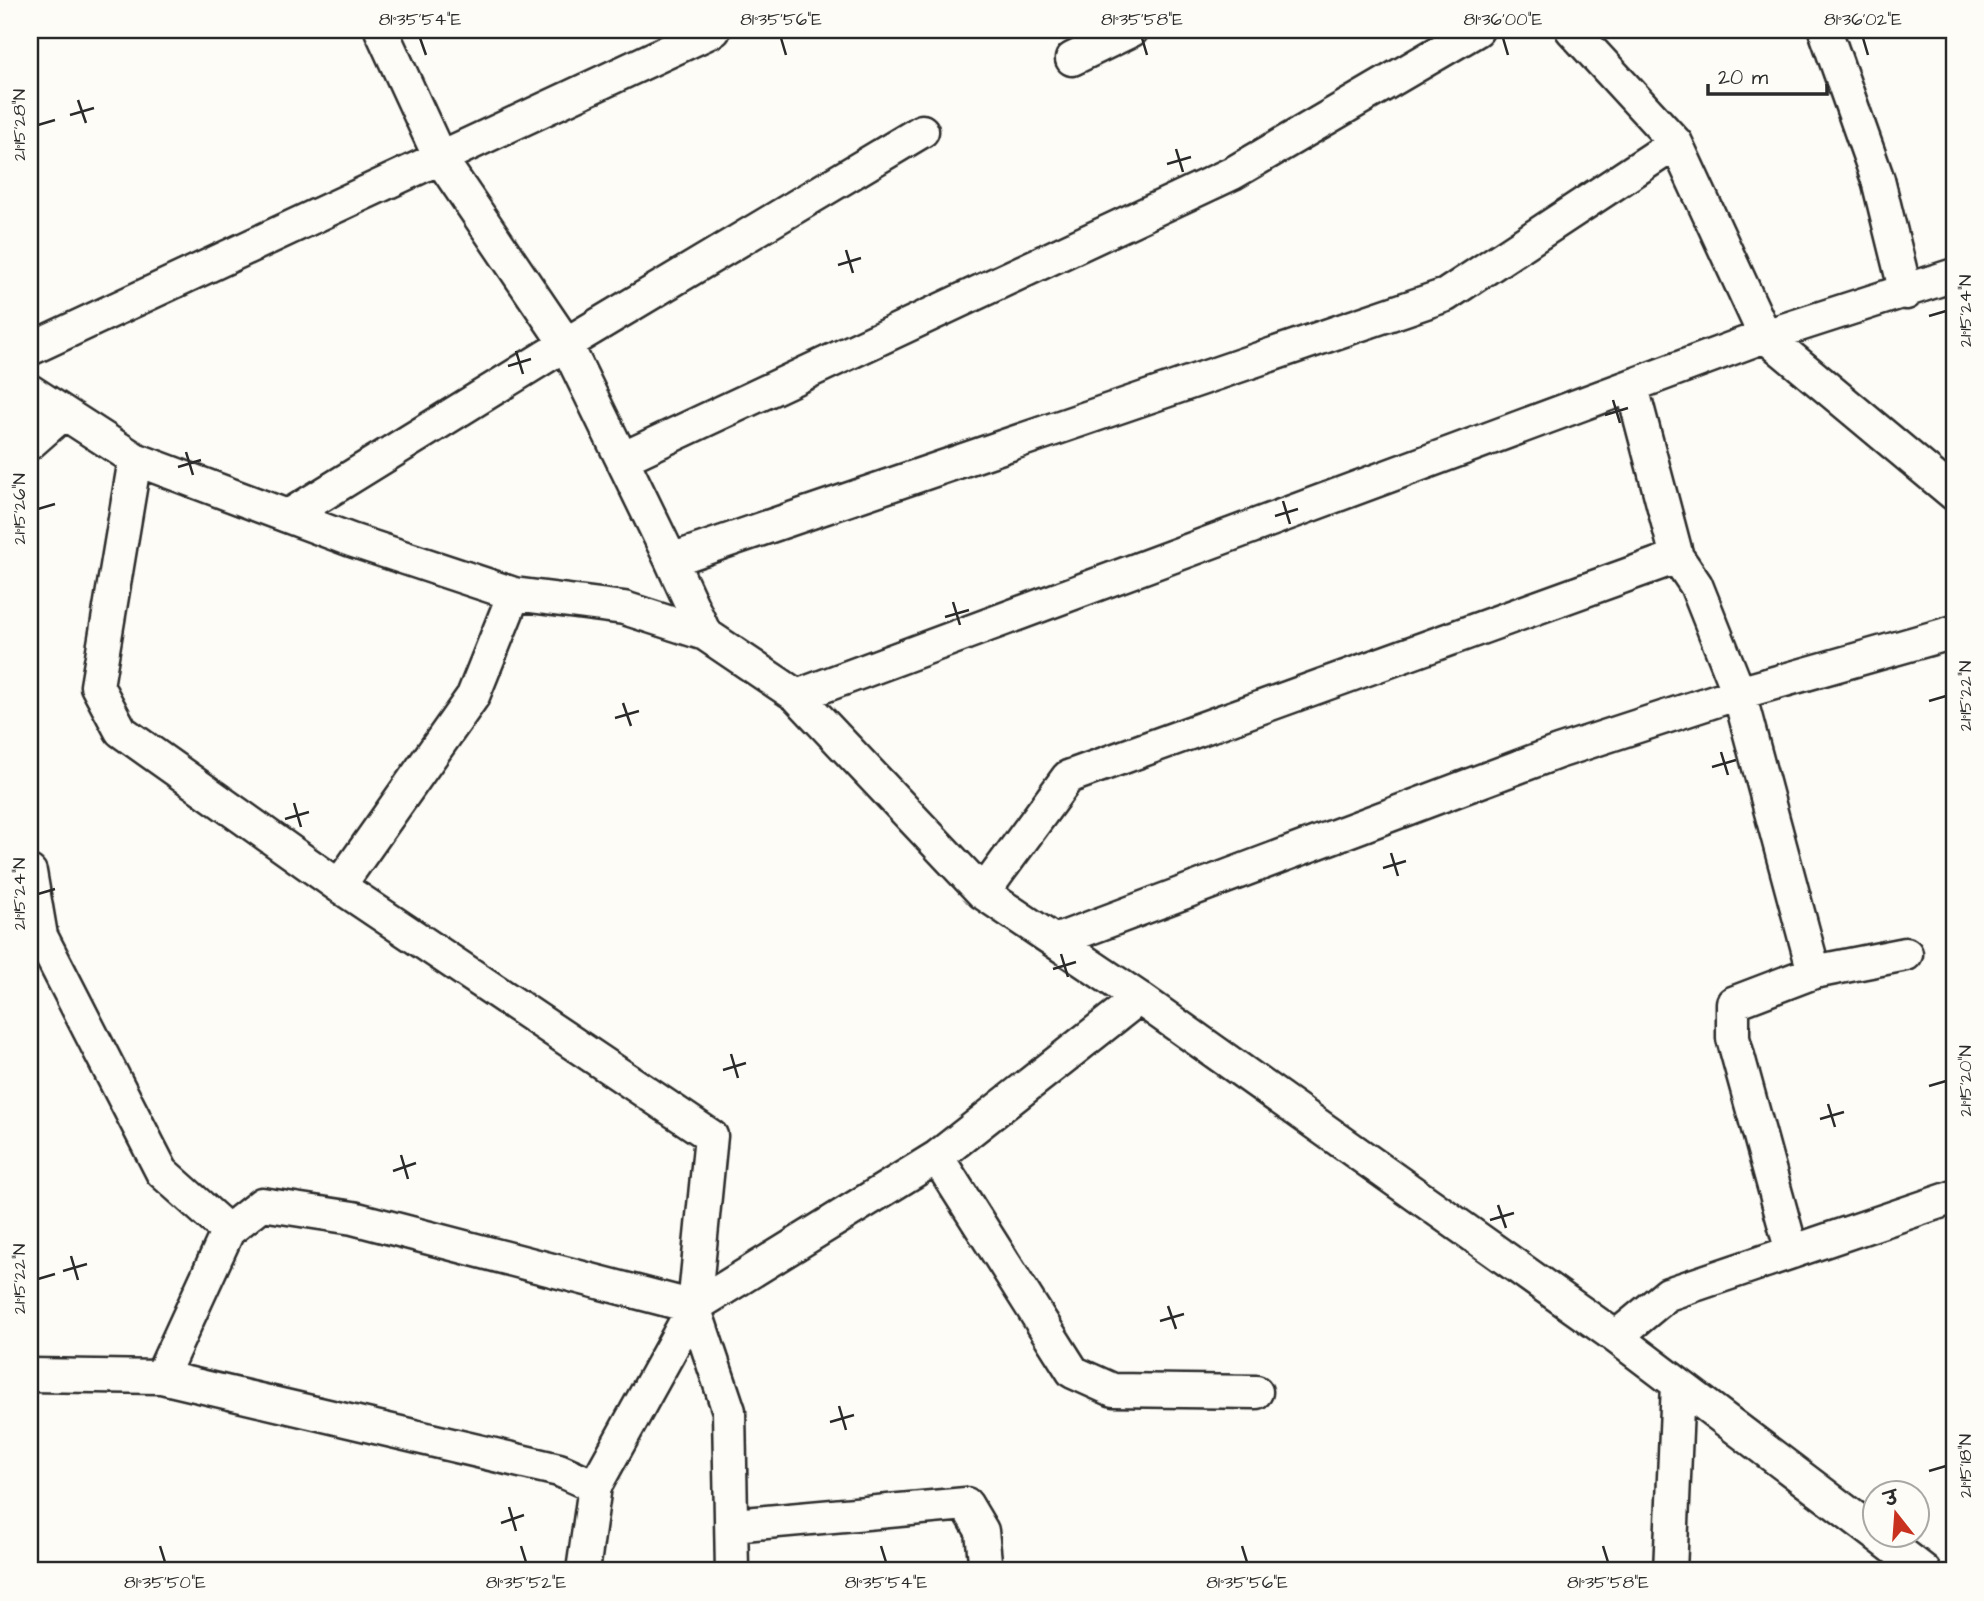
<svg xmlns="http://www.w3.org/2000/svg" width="1984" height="1601" viewBox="0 0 1984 1601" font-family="'Architects Daughter','Playpen Sans Deva',sans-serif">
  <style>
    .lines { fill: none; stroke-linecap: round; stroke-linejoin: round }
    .minor-casing { stroke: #2b2b2b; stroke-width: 37 }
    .minor { stroke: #fdfcf7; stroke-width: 32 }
    .ticks { fill: none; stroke: #2b2b2b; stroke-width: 2.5 }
    .neatline { fill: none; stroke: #2b2b2b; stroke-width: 2.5 }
    .ticks-label { font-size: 18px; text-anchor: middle; fill: #2b2b2b }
  </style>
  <rect width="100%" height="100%" fill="#fdfcf7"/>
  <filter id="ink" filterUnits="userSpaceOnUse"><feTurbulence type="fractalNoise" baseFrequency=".0143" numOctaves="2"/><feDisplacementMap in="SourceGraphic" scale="14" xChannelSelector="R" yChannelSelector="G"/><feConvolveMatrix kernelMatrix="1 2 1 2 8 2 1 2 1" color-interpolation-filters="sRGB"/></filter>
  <g filter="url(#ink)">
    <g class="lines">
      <!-- minor casing -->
      <g class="minor-casing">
        <path id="minor" d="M381,30L440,158L566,344L671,560L1446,295L1676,143
          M1572,30L1676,143L1765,336L1954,275
          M1825,30L1878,180L1906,293
          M1072,59L1132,30
          M30,349L714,30
          M1632,387L1677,557L1696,585L1739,693L1814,972
          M30,391L135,459L351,540L514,594L624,608L705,634L797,696L983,893L1139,998L1616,1337L1876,1534
          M30,443L64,413
          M135,459L97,686L121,731L339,886L711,1136L694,1307L595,1486L583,1571
          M622,459L1233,173L1477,30
          M288,516L566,344L922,131
          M671,560L705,634
          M797,696L1765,336L1954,494
          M30,872L41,936L162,1172L228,1231
          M339,886L473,696L514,594
          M983,893L1068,777L1677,557
          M1055,941L1558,752L1739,693L1954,632
          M937,1157L1073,1372L1113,1390L1256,1392
          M1792,1252L1733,1038V1003L1814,972L1906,954
          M694,1307L729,1411L732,1571
          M1616,1337L1668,1294L1954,1197
          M30,1375L161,1377L559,1470L595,1486
          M161,1377L228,1231L262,1204L353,1218L694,1307L937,1157L1139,998
          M733,1525L966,1504L982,1531L986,1571
          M1876,1534L1924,1571
          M1670,1571L1678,1384"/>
      </g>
      <!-- minor -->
      <use href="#minor" class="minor"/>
    </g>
  </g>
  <!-- ticks -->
  <path class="ticks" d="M420,38L426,55M781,38L786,55M1142,38L1147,55M1503,38L1508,55M1863,38L1868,55M78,100L86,123M70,115L94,108M38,125L55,120M1176,149L1183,172M1167,164L1191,157M846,250L853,273M838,265L861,258M1929,316L1946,311M516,351L523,374M508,366L531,359M1613,400L1620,423M1605,415L1628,408M186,452L193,475M178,467L201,460M1283,501L1290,524M38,509L55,504M1275,516L1298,509M953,602L960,625M945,617L969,610M1929,701L1946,696M623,703L631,726M615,718L639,711M1721,752L1728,775M1712,767L1736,760M294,803L301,827M285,819L309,812M1391,853L1398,876M1383,868L1406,861M38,894L55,889M1061,954L1068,977M1053,969L1076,962M731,1054L738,1078M723,1070L746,1063M1929,1086L1946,1081M1828,1104L1835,1127M1820,1119L1844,1112M401,1155L408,1179M393,1171L416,1163M1498,1205L1506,1228M1490,1220L1514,1213M71,1256L78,1280M63,1271L87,1264M38,1279L55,1274M1168,1306L1176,1329M1160,1321L1184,1314M839,1406L846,1430M830,1422L854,1415M1929,1471L1946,1466M509,1507L516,1531M501,1523L524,1515M160,1546L165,1562M521,1546L526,1562M881,1546L886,1562M1242,1546L1247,1562M1603,1546L1608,1562"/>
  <!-- margin -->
  <rect width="1984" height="1601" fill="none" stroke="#fdfcf7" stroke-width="77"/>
  <!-- north arrow -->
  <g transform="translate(1896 1514) rotate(343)"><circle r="33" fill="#fdfcf7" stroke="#a9a8a5" stroke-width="2"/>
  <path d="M0-5L12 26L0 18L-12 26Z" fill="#c8321e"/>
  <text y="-10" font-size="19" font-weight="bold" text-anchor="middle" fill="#2b2b2b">उ</text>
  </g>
  <!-- scale -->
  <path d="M1708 84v10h119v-10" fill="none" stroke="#2b2b2b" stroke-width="3.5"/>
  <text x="1718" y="84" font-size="21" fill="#2b2b2b" stroke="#fdfcf7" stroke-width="5" paint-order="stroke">20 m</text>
  <rect x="38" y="38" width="1908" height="1524" class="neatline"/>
  <g class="ticks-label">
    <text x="420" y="25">81°35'54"E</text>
    <text x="781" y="25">81°35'56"E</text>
    <text x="1142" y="25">81°35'58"E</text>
    <text x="1503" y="25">81°36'00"E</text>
    <text x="1863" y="25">81°36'02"E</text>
    <text transform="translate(19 125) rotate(-90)" y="6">21°15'28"N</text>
    <text transform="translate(1965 311) rotate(-90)" y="6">21°15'24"N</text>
    <text transform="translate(19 509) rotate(-90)" y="6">21°15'26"N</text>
    <text transform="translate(1965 696) rotate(-90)" y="6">21°15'22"N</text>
    <text transform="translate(19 894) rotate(-90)" y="6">21°15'24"N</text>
    <text transform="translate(1965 1081) rotate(-90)" y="6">21°15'20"N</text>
    <text transform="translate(19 1279) rotate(-90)" y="6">21°15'22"N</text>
    <text transform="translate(1965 1466) rotate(-90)" y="6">21°15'18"N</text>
    <text x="165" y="1588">81°35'50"E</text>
    <text x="526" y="1588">81°35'52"E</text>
    <text x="886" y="1588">81°35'54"E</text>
    <text x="1247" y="1588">81°35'56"E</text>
    <text x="1608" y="1588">81°35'58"E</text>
  </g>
</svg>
